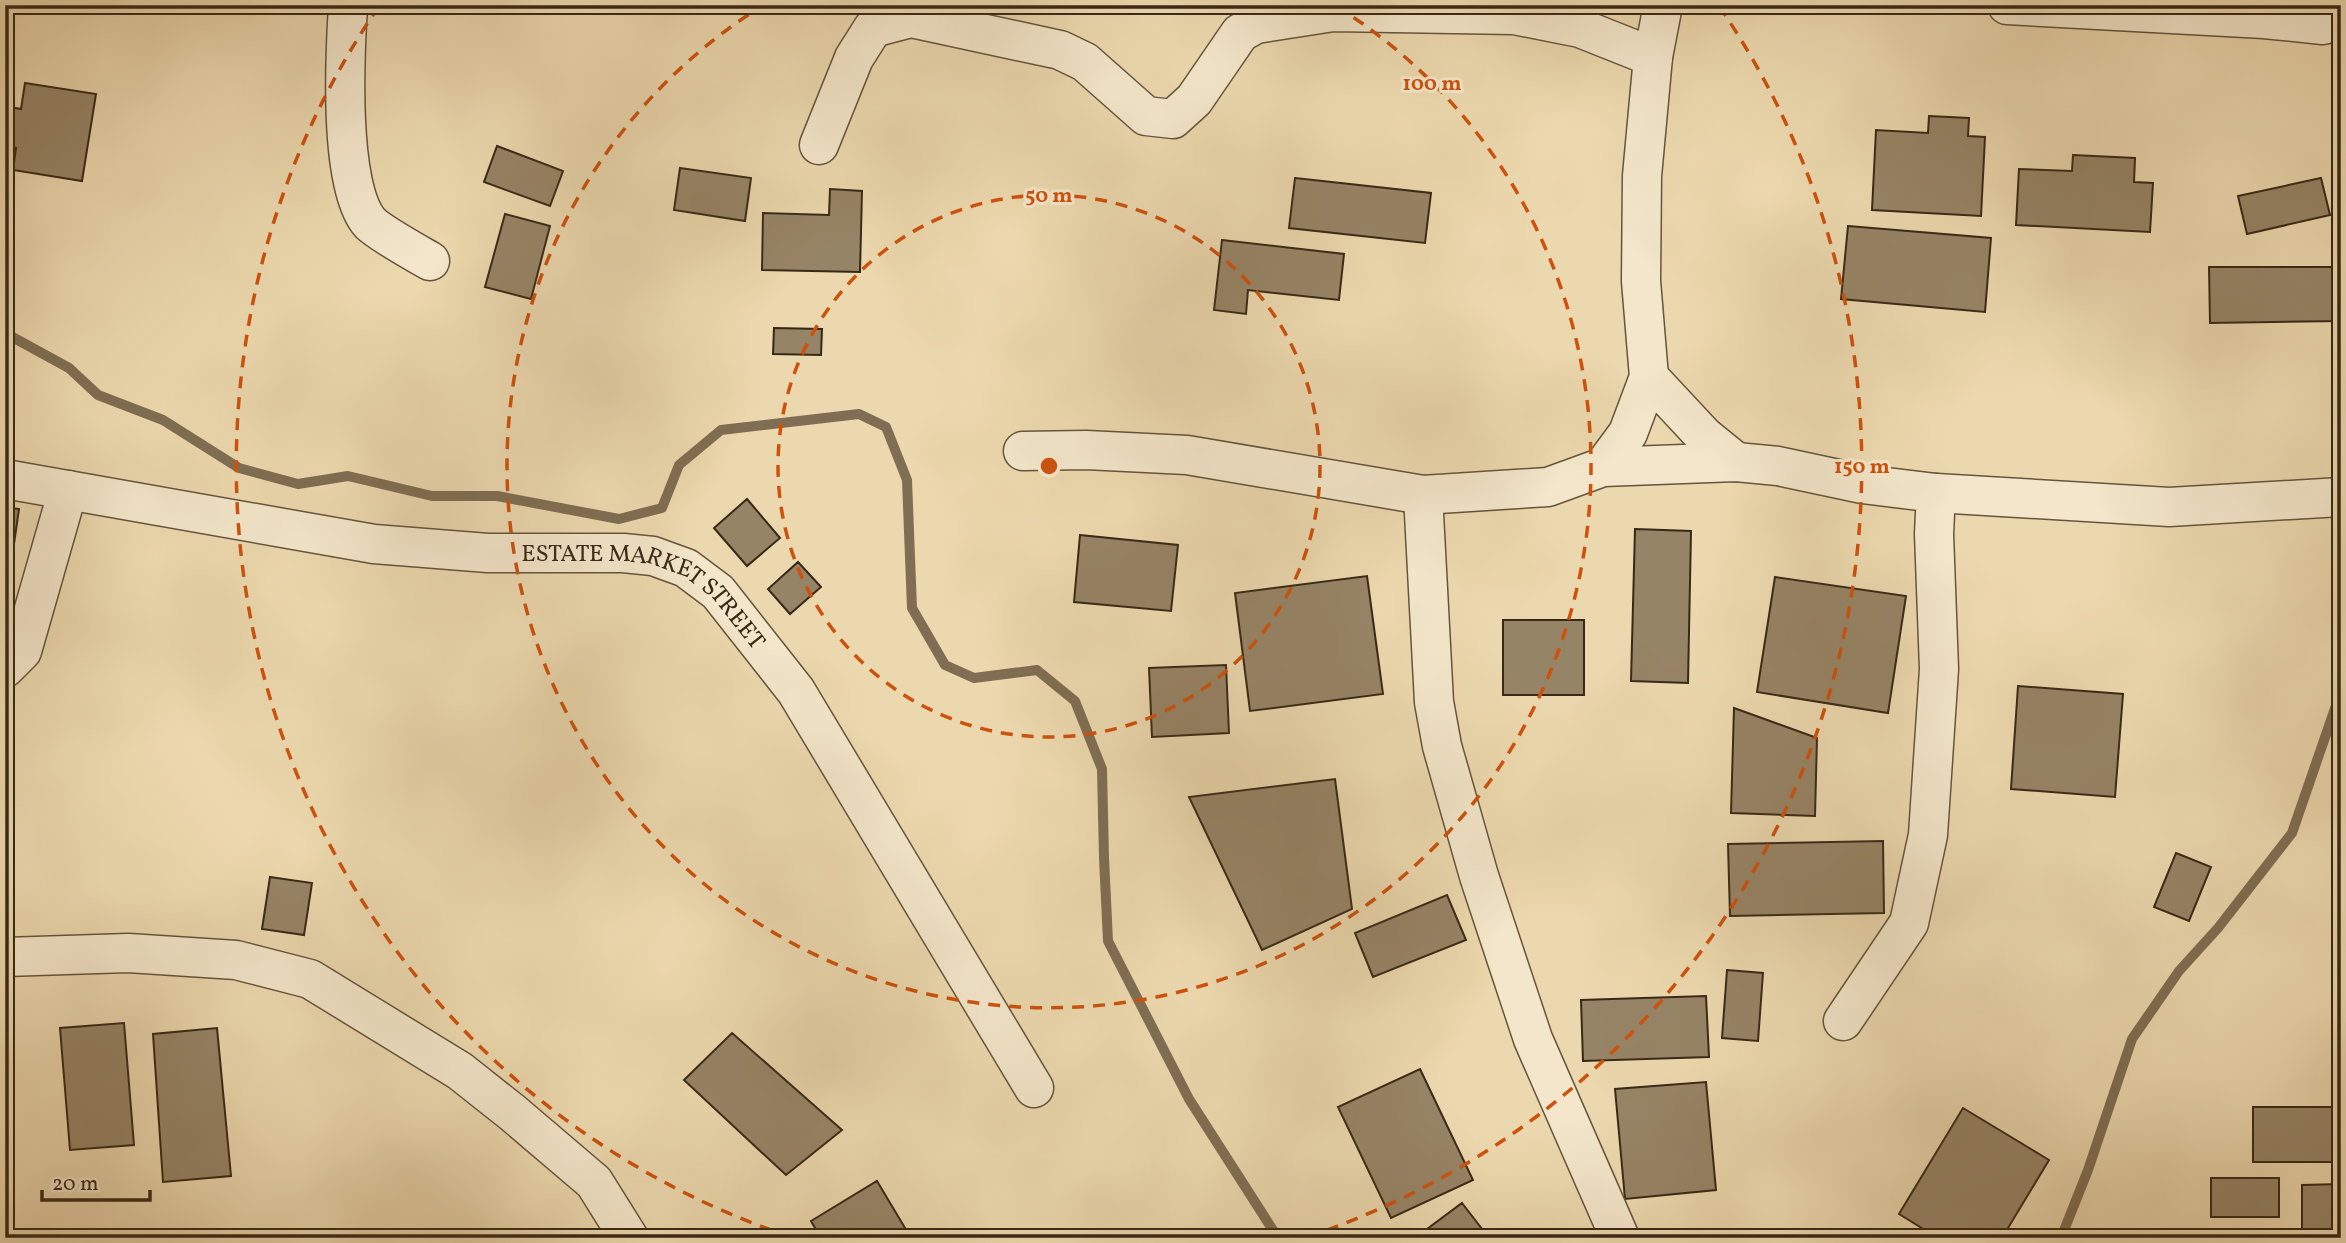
<svg xmlns="http://www.w3.org/2000/svg" width="2346" height="1243" viewBox="0 0 2346 1243" font-family="Vollkorn,serif">
  <style>
    .lines { fill: none; stroke-linecap: round; stroke-linejoin: round }
    .stream { stroke: #7f6e53; stroke-width: 10 }
    .building { fill: #968466; stroke: #382917; stroke-width: 2 }
    .street-casing { stroke: #65553d; stroke-width: 41 }
    .street { stroke: #f3e6ca; stroke-width: 38 }
    .ring { fill: none; stroke: #ce520e; stroke-width: 3.5; stroke-dasharray: 12 9 }
    .labels { text-anchor: middle; stroke-width: 6; stroke-linejoin: round; paint-order: stroke }
    .street-label { font-size: 24px; fill: #382917; stroke: #f3e6ca }
    .centre { fill: #ce520e; stroke: #f3e6ca; stroke-width: 3.5 }
    .ring-label { font-size: 21px; text-anchor: middle; font-weight: bold; fill: #ce520e; stroke: #f3e6ca; stroke-width: 6; stroke-linejoin: round; paint-order: stroke }
  </style>
  <rect width="100%" height="100%" fill="#ecd8ae"/>
  <filter id="stains"><feTurbulence type="fractalNoise" baseFrequency=".00286" numOctaves="4"/><feColorMatrix values="0 0 0 0 .2 0 0 0 0 .09 0 0 0 0 .02 0 0 0 .5 -.17"/></filter>
  <radialGradient id="worn" r=".72"><stop offset=".6" stop-color="#630" stop-opacity="0"/><stop offset="1" stop-color="#630" stop-opacity=".3"/></radialGradient>
  <g class="lines">
    <!-- stream -->
    <path class="stream" d="M5,333L69,368L98,395L163,420L239,468L298,484L348,476L432,496H497L619,519L662,508L679,465L721,430L859,414L886,427L907,480L912,608L945,665L974,678L1037,670L1075,701L1102,769L1104,858L1108,941L1189,1099L1278,1238
      M2061,1238L2088,1170L2132,1039L2179,971L2218,928L2292,833L2341,691"/>
  </g>
  <!-- building -->
  <path class="building" d="M25,83L96,94L82,181L13,170L16,148L5,147V137L10,107L21,109Z
    M1929,116L1969,118L1968,136L1985,137L1981,216L1872,210L1876,130L1928,133Z
    M497,146L563,171L550,206L484,182Z
    M2073,155L2135,158L2134,182L2153,183L2150,232L2016,225L2019,169L2072,171Z
    M680,168L751,178L745,221L674,210Z
    M1295,178L1431,193L1425,243L1289,228Z
    M2321,178L2330,215L2247,234L2238,196Z
    M830,189L862,191L860,272L762,270L763,213L829,215Z
    M505,214L550,226L531,299L485,287Z
    M1848,226L1991,238L1985,312L1841,299Z
    M1222,240L1344,254L1339,300L1248,290L1246,314L1214,310Z
    M2209,267H2341V321L2210,323Z
    M774,328L822,329L821,355L773,354Z
    M747,499L780,538L747,566L714,528Z
    M5,507L19,509L8,586L5,585Z
    M1635,529L1691,531L1688,683L1631,681Z
    M1080,535L1178,545L1171,611L1074,602Z
    M798,562L821,587L790,614L768,589Z
    M1367,576L1383,694L1250,711L1235,593Z
    M1775,577L1906,596L1888,713L1757,692Z
    M1503,620H1584V695H1503Z
    M1226,665L1229,733L1152,737L1149,668Z
    M2018,686L2123,694L2115,797L2011,789Z
    M1734,708L1817,738L1815,816L1731,813Z
    M1335,779L1352,909L1262,950L1189,797Z
    M1883,841L1884,913L1730,916L1728,844Z
    M2176,853L2211,867L2189,921L2154,907Z
    M270,877L312,883L304,935L262,929Z
    M1447,895L1466,940L1373,977L1355,933Z
    M1727,970L1763,973L1758,1041L1722,1038Z
    M1706,996L1709,1057L1583,1061L1581,1000Z
    M124,1023L134,1145L70,1150L60,1028Z
    M217,1028L231,1176L163,1182L153,1034Z
    M732,1033L842,1130L786,1175L684,1080Z
    M1420,1069L1473,1180L1391,1218L1338,1107Z
    M1706,1082L1716,1190L1625,1199L1615,1089Z
    M2253,1107H2341V1162H2253Z
    M1963,1108L2049,1160L2002,1238H1938L1899,1214Z
    M2211,1178H2279V1217H2211Z
    M877,1181L911,1238H821L811,1221Z
    M2341,1184V1238H2302V1185Z
    M1462,1203L1489,1238H1415Z
    M405,1232V1238H374L373,1235Z"/>
  <g class="lines">
    <!-- street casing -->
    <g class="street-casing">
      <g id="street">
        <path d="M348,5C345,54 338,187 370,223C380,233 416,253 430,261"/>
        <path d="M2007,5L2264,19L2323,25L2341,20"/>
        <path d="M819,145L854,58L873,28L911,18L1060,50L1085,62L1146,116L1173,119L1194,100L1240,33L1256,24L1333,12L1514,15L1580,28L1653,57"/>
        <path d="M1649,377L1704,436L1736,462"/>
        <path d="M1023,451L1086,450L1187,455L1423,495L1548,487L1603,467L1736,462L1778,466L1862,484L1936,493L1934,534L1939,669L1928,835L1909,923L1843,1021"/>
        <path d="M1603,467L1628,433L1649,377L1641,281L1642,176L1653,57L1663,5"/>
        <path id="s1" d="M5,479L374,544L488,553H623L653,556L686,568L718,592L796,691L1034,1088"/>
        <path d="M1936,493L2169,507L2341,497"/>
        <path d="M1423,495L1434,702L1442,746L1479,876L1533,1039L1620,1238"/>
        <path d="M5,668L22,651L68,490"/>
        <path d="M5,957L128,953L236,960L310,979L460,1071L513,1113L594,1182L629,1238"/>
      </g>
    </g>
    <!-- street -->
    <use href="#street" class="street"/>
  </g>
  <!-- distance rings -->
  <g class="ring">
    <circle cx="1049" cy="466" r="271"/>
    <path d="M1336 6A542 542 0 1 1 762 6"/>
    <path d="M791 1237A813 813 0 0 1 379 6M1719 6A813 813 0 0 1 1307 1237"/>
  </g>
  <g class="labels">
    <!-- street labels -->
    <g class="street-label">
      <text dy="8" stroke="none"><textPath href="#s1" startOffset="660">ESTATE MARKET STREET</textPath></text>
    </g>
  </g>
  <circle cx="1049" cy="466" r="10" class="centre"/>
  <g class="ring-label">
    <text x="1432" y="90">100 m</text>
    <text x="1049" y="202">50 m</text>
    <text x="1862" y="473">150 m</text>
  </g>
  <!-- margin -->
  <rect width="2346" height="1243" fill="none" stroke="#ecd8ae" stroke-width="28"/>
  <rect x="7" y="7" width="2332" height="1229" fill="none" stroke="#382917" stroke-width="3.5"/>
  <rect x="14" y="14" width="2318" height="1215" fill="none" stroke="#382917" stroke-width="2"/>
  <!-- scale -->
  <path d="M42 1190v10h108v-10" fill="none" stroke="#382917" stroke-width="3.5"/>
  <text x="52" y="1190" font-size="21" fill="#382917" stroke="#f3e6ca" stroke-width="5" paint-order="stroke">20 m</text>
  <rect width="100%" height="100%" filter="url(#stains)"/>
  <rect width="100%" height="100%" fill="url(#worn)"/>
</svg>
